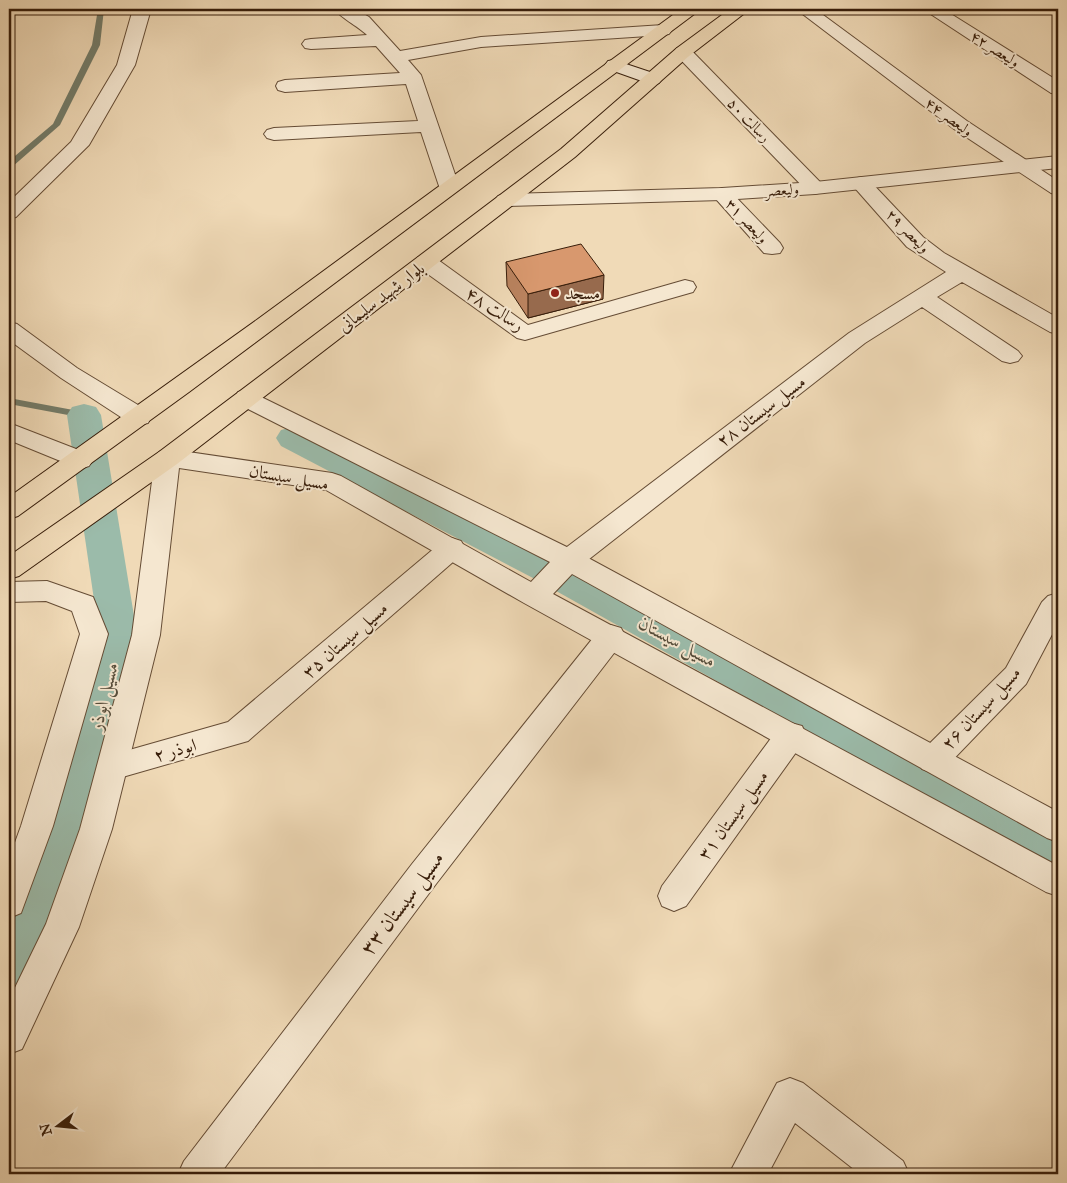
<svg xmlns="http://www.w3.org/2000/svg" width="1067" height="1183" viewBox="0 0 1067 1183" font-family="'IM FELL Great Primer',Amiri,serif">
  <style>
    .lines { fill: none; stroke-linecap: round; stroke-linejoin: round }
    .stream { fill: #737c6a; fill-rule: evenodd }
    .canal { fill: #9bbbaa; fill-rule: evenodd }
    .minor-casing { stroke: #654c35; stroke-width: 2 }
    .tertiary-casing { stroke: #654c35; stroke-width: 2 }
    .secondary-casing { stroke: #371d0a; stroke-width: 2 }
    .primary-casing { stroke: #371d0a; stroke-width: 2 }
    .minor { fill: #f5e7d0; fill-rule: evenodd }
    .tertiary { fill: #f5e7d0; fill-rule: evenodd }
    .secondary { fill: #f5e7d0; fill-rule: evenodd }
    .primary { fill: #f0dab7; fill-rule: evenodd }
    .wall { fill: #ba835f; stroke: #371d0a }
    .shaded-wall { fill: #976a4d; stroke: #371d0a }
    .building { fill: #d8986e; stroke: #371d0a }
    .poi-dot { fill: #8f2418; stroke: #f5e7d0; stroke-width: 2 }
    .labels { text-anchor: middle; stroke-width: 4; stroke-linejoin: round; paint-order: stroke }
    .far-street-label { font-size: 15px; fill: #371d0a; stroke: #f5e7d0 }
    .poi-label { font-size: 18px; fill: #371d0a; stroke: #f5e7d0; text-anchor: start }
    .street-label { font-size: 18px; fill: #371d0a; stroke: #f5e7d0 }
    .water-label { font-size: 19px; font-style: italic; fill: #554c3a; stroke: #f5e7d0 }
    .near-street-label { font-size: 21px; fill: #371d0a; stroke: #f5e7d0 }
  </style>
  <rect width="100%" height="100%" fill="#f0dab7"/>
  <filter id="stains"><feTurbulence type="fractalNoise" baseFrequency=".004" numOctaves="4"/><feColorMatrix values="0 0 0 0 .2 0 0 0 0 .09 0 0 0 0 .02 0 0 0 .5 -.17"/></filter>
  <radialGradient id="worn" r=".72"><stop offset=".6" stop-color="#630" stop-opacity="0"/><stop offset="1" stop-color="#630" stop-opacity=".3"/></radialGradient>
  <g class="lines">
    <!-- stream -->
    <path class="stream" d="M98,9H104L100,45L60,125L12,167H9V161L53,124L92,45Z
      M9,398L84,412L89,415L84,418L9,404Z"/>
    <!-- canal -->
    <path class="canal" d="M84,404L96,407L101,415L137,634L94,817L25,980L9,987V913L52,817L99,634L67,415L72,407Z
      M293,427L305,430L559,558L1058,829V870L1043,864L533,578L281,446L276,438L281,430Z"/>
    <!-- minor casing -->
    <g class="minor-casing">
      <path id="minor" d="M133,9H151L135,65L89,145L16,217L9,219V202L71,142L117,65Z
        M335,9H355L369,17L400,51L481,37L663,25L669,26L672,30L669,34L663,35L481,47L408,60L421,75L459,186L456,190L449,192L442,190L439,186L421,132L274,140L267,138L264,134L267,130L274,128L418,121L406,84L285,92L278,90L276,86L278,82L285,80L400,73L376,46L311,49L305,48L302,44L305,40L311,39L367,35C358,26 339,17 335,9Z
        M796,9H815L967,121L1058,181V195L1051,193L954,129Z
        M923,9H943L1058,81V94L1051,93Z
        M683,47L689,48L822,184L825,188L822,192L815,194L808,192L677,56L674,52L677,48Z
        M861,177L868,179L923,237L944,253L1058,318V334L1050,332L962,282L937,297L1018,351L1022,356L1018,361L1010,363L1002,361L922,307L865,343L579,567L569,570L559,567L556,560L559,553L849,333L946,272L907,247L854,187L851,183L854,179Z
        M722,188L729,190L780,243L783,248L780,253L772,254L764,253L715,198L712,194L715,190Z
        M426,256L434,257L528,325L685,280L693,282L696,287L693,292L525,340L517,338L418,267L415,262L418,257Z
        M9,322L17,324L77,368L148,411L151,417L148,423L139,425L130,423L61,378L9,340Z
        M9,423L89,454L93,460L89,466L80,469L9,440Z
        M452,538L461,541L465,548L461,555L248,741L112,780L101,776L97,767L101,758L228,722L443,541Z
        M1058,593V623L1026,684L944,769L933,773L922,769L918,760L922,751L1006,668L1042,602L1048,596Z
        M611,625L621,628L625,636L621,644L436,884L220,1174H178L184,1161L412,864L601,628Z
        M791,723L802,726L806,735L802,744L686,906L674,911L662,906L658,896L662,886L780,726Z
        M790,1078L803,1083L903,1161L909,1174H860L795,1123L768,1174H729L777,1083Z"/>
    </g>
    <!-- tertiary casing -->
    <g class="tertiary-casing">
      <path id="tertiary" d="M1058,156V168L815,194L722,200L505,206L498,204L495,200L498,196L505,194L722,188L815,182Z
        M247,390L579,553L1058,812V842L1047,838L572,574L553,594L1058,866V896L1046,892L524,603L326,490L179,468L160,635L112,829L79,927L22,1049L9,1054V1000L46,924L80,829L132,635L155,458L159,452L168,449L332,473L341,476L531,582L550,562L238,404L235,398L238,392Z
        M47,581L93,597L108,634L53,826L21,913L9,918V859L21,826L80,634L72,611L46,601L9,602V582Z"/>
    </g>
    <!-- secondary casing -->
    <g class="secondary-casing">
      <path id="secondary" d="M614,60L659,75L662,79L659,83L653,85L608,69L605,65L608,61Z"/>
    </g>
    <!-- primary casing -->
    <g class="primary-casing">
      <path id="primary" d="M681,9H701L189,392L18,516L9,519V497L258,319Z
        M730,9H750L689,56L575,157L177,464L19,576L9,579V556L159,452L418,257L561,149L677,48Z"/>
    </g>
    <!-- minor -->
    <use href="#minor" class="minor"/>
    <!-- tertiary -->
    <use href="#tertiary" class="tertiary"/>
    <!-- secondary -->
    <use href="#secondary" class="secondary"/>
    <!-- primary -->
    <use href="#primary" class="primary"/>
  </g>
  <!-- wall -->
  <path class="wall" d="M506,262L603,299L528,318L507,286Z"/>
  <!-- shaded-wall -->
  <path class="shaded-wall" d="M604,275L603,299L528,318V294Z"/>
  <!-- building -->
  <path class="building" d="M581,244L604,275L528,294L506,262Z"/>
  <!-- markers -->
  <circle class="poi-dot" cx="555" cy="293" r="5"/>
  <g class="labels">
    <!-- far-street labels -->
    <g class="far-street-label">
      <text transform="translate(995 49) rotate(32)" y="5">ولیعصر ۴۲</text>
      <text transform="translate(949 117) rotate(36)" y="5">ولیعصر ۴۴</text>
      <text transform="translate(749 120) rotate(46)" y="5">رسالت ۵۰</text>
      <text transform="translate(782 190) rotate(-4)" y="5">ولیعصر</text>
      <text transform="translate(747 221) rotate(47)" y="5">ولیعصر ۳۱</text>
      <text transform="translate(908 231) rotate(45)" y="5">ولیعصر ۲۹</text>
    </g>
    <!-- poi labels -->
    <g class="poi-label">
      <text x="565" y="299">مسجد</text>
    </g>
    <!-- street labels -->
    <g class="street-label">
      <text transform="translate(381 297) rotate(-37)" y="6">بلوار شهید سلیمانی</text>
      <text transform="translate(495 309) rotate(33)" y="6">رسالت ۴۸</text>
      <text transform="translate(761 411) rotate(-37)" y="6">مسیل سیستان ۲۸</text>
      <text transform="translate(289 477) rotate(10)" y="6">مسیل سیستان</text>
      <text transform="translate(345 640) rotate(-41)" y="6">مسیل سیستان ۳۵</text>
      <text transform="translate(981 708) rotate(-47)" y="6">مسیل سیستان ۲۶</text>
      <text transform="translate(175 750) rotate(-16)" y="6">ابوذر ۲</text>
      <text transform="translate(733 815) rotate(-54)" y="6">مسیل سیستان ۳۱</text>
    </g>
    <!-- water labels -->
    <g class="water-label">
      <text transform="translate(678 641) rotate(29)" y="7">مسیل سیستان</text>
      <text transform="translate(103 696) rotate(-76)" y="7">مسیل ابوذر</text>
    </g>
    <!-- near-street labels -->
    <g class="near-street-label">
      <text transform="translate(402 903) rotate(-53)" y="7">مسیل سیستان ۳۳</text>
    </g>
  </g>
  <!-- margin -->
  <rect width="1067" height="1183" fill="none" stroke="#f0dab7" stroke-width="30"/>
  <rect x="10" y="10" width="1047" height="1163" fill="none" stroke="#371d0a" stroke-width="2.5"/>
  <rect x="15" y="15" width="1037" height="1153" fill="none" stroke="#371d0a"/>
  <!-- north arrow -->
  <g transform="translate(58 1126) rotate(254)" stroke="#f5e7d0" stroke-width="4" paint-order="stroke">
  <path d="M0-4L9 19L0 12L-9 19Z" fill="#371d0a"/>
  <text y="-8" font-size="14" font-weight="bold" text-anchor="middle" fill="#371d0a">N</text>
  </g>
  <rect width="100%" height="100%" filter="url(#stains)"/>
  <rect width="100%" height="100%" fill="url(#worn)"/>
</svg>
